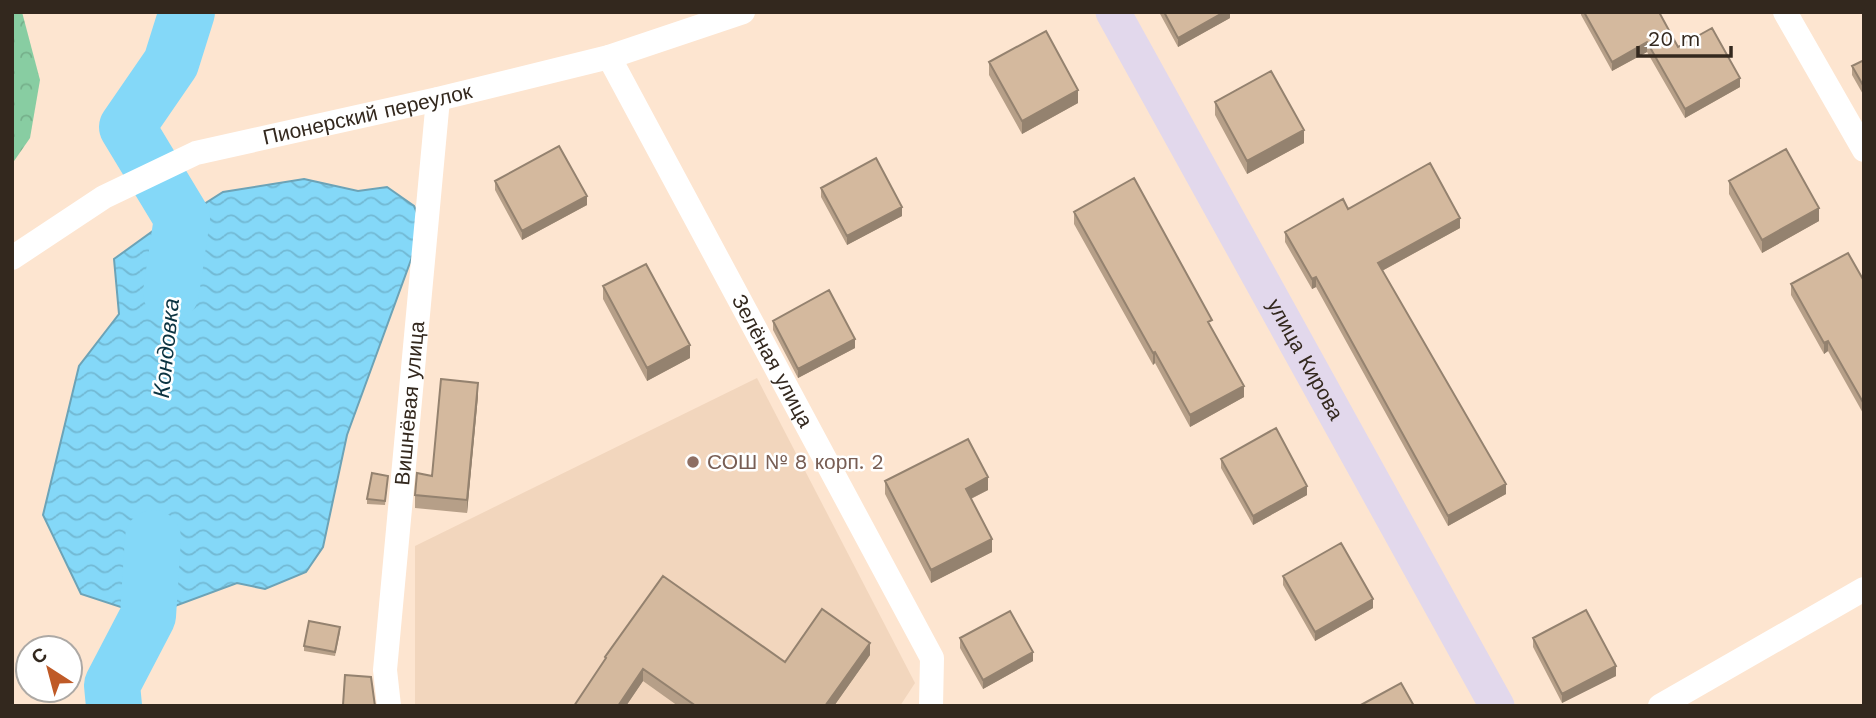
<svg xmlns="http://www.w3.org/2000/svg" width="1876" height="718" viewBox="0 0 1876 718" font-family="'Work Sans',sans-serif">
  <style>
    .built { fill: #f2d6bd }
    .forest { fill: url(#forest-crowns) }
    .water { fill: url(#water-waves); stroke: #6ca3b7; stroke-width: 2 }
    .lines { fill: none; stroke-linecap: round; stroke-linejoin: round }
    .river { stroke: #84d8f8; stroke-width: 56 }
    .street { stroke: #fff; stroke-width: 24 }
    .secondary { stroke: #e2d8ec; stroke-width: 35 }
    .wall { fill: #b69f88 }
    .shaded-wall { fill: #94826f }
    .building { fill: #d4b99e; stroke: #94826f; stroke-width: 2 }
    .education-dot { fill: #8d6e63; stroke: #fff; stroke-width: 2.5 }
    .labels { text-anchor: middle; stroke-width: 5; stroke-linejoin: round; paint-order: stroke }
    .street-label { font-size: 21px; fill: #33281e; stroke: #fff }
    .education-label { font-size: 21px; fill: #785e54; stroke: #fff; text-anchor: start }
    .water-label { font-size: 23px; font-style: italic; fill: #0b3341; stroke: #fff }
  </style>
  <defs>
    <pattern id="forest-crowns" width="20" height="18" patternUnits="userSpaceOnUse" patternTransform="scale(1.75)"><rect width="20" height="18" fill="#88cda2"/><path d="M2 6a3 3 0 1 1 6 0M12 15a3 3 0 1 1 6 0" fill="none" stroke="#76b08b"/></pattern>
    <pattern id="water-waves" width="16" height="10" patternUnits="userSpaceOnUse" patternTransform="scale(1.75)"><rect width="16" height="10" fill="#84d8f8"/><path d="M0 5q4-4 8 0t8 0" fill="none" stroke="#72b9d4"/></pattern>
  </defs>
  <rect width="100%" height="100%" fill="#fde5d0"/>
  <!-- built -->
  <path class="built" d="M757,378L915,683L900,706H415V546Z"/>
  <!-- forest -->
  <path class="forest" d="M12,12H22L40,80L30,138L12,164Z"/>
  <!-- water -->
  <path class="water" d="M304,179L358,191L387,187L414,206L423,227L347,435L323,547L306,572L265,589L237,583L148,616L81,594L43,515L79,366L119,314L114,259L164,223L182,218L223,192Z"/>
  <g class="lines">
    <!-- river -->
    <path class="river" d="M171,293L182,218L127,127L171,63L187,12
      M114,706L112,685L148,616L153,538"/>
    <!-- street -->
    <g class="street">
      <path d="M1785,12L1864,150"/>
      <path id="s1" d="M609,57L932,658L931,706"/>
      <path id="s2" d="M12,258L104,197L196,153L438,99L609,57L743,12"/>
      <path id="s3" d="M389,706L385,670L438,99"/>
      <path d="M1660,706L1864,589"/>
    </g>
    <!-- secondary -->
    <path class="secondary" id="s4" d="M1113,12L1497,706"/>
  </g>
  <!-- wall -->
  <path class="wall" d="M1159,12H1230V18L1178,47Z
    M1581,12H1659L1678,47L1740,87L1685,118L1647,52L1612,71L1581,15Z
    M1864,60V96L1852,75V66Z
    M989,62L1078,103L1022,134L989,75Z
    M1215,102L1304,143L1247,174L1215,115Z
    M495,181L587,205L522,240L495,190Z
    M1729,181L1819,221L1762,253L1729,194Z
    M821,188L902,216L847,245L821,197Z
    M1348,209L1460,228L1382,271L1506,494L1448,526L1316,287L1312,289L1285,242V232Z
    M1074,212L1212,329L1244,397L1190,427L1155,363L1153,365L1074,224Z
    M1864,281V415L1828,351L1824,354L1791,295V284Z
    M603,286L690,358L647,381L603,299Z
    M773,321L855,348L798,378L773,330Z
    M478,396L467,513L415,508V495L432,476Z
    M1221,459L1307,495L1253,525L1221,468Z
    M388,476L385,505L367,504V499Z
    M885,481L988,490L971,499L992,552L931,583L885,494Z
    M1283,576L1373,608L1315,641L1283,585Z
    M340,632L335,656L304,651V646Z
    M960,638L1033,661L983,689L960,648Z
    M1533,638L1616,676L1562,703L1533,647Z
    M870,655L834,706H678L643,681L626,706H574L605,661V657L785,662Z"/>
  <!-- shaded-wall -->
  <path class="shaded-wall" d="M1224,12H1230V18L1178,47V38Z
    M1647,42V52L1612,71V62Z
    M1740,78V87L1685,118V109Z
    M1078,90V103L1022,134V121Z
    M1304,130V143L1247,174V161Z
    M587,196V205L522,240V231Z
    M902,207V216L847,245V236Z
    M1819,208V221L1762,253V240Z
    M1460,218V228L1378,273V263Z
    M1316,277V287L1312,289V279Z
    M855,339V348L798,378V369Z
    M1828,341V351L1824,354V343Z
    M690,345V358L647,381V368Z
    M1155,352V363L1153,365V353Z
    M478,383V396L467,513V500Z
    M1244,386V397L1190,427V415Z
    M988,477V490L966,501V489Z
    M1506,484V494L1448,526V516Z
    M1307,486V495L1253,525V516Z
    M992,539V552L931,583V570Z
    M1373,599V608L1315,641V632Z
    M870,643V655L834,706H825Z
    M1033,652V661L983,689V680Z
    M1616,666V676L1562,703V694Z
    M643,669V681L626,706H618Z"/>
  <!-- building -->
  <path class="building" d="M1164,12H1224L1178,38Z
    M1584,12H1659L1678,47L1712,28L1740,78L1685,109L1647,42L1612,62Z
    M1046,31L1078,90L1022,121L989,62Z
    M1864,60V87L1852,66Z
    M1271,71L1304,130L1247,161L1215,102Z
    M559,146L587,196L522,231L495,181Z
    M1786,149L1819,208L1762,240L1729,181Z
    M876,158L902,207L847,236L821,188Z
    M1430,163L1460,218L1378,263L1506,484L1448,516L1316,277L1312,279L1285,232L1343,199L1348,209Z
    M1134,178L1212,320L1208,322L1244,386L1190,415L1155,352L1153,353L1074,212Z
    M1848,253L1864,281V404L1828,341L1824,343L1791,284Z
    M646,264L690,345L647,368L603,286Z
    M829,290L855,339L798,369L773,321Z
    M441,379L478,383L467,500L415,495L417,473L432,476Z
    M1276,428L1307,486L1253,516L1221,459Z
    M968,439L988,477L966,489L992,539L931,570L885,481Z
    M372,473L388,476L385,501L367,499Z
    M1341,543L1373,599L1315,632L1283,576Z
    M663,576L785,662L822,609L870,643L825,706H696L643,669L618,706H574L606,658L605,657Z
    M1586,610L1616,666L1562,694L1533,638Z
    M1010,611L1033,652L983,680L960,638Z
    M309,621L340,627L335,652L304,646Z
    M345,675L371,677L375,706L343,705Z
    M1401,683L1414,706H1359Z"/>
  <!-- markers -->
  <circle class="education-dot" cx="693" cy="462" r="7"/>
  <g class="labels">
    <!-- street labels -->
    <g class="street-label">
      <text dy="7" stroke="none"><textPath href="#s2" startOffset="388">Пионерский переулок</textPath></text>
      <text dy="7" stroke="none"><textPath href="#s4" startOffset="397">улица Кирова</textPath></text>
      <text dy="7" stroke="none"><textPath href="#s1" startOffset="345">Зелёная улица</textPath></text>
      <text dy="7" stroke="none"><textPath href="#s3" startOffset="304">Вишнёвая улица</textPath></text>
    </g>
    <!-- education labels -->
    <g class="education-label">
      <text x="707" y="469">СОШ № 8 корп. 2</text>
    </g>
    <!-- water labels -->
    <g class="water-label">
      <text transform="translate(166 348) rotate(-84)" y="8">Кондовка</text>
    </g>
  </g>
  <!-- border -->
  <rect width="1876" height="718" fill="none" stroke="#33281e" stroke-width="28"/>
  <!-- north arrow -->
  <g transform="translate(49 669) rotate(324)"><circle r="33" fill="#ffffff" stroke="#ada9a5" stroke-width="2"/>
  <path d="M0-5L12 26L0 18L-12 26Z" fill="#bf5a27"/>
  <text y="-10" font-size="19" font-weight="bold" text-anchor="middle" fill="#33281e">С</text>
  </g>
  <!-- scale -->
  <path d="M1638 46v10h93v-10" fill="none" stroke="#33281e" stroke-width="3.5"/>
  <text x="1648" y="46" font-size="21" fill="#33281e" stroke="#ffffff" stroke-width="5" paint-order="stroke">20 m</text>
</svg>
